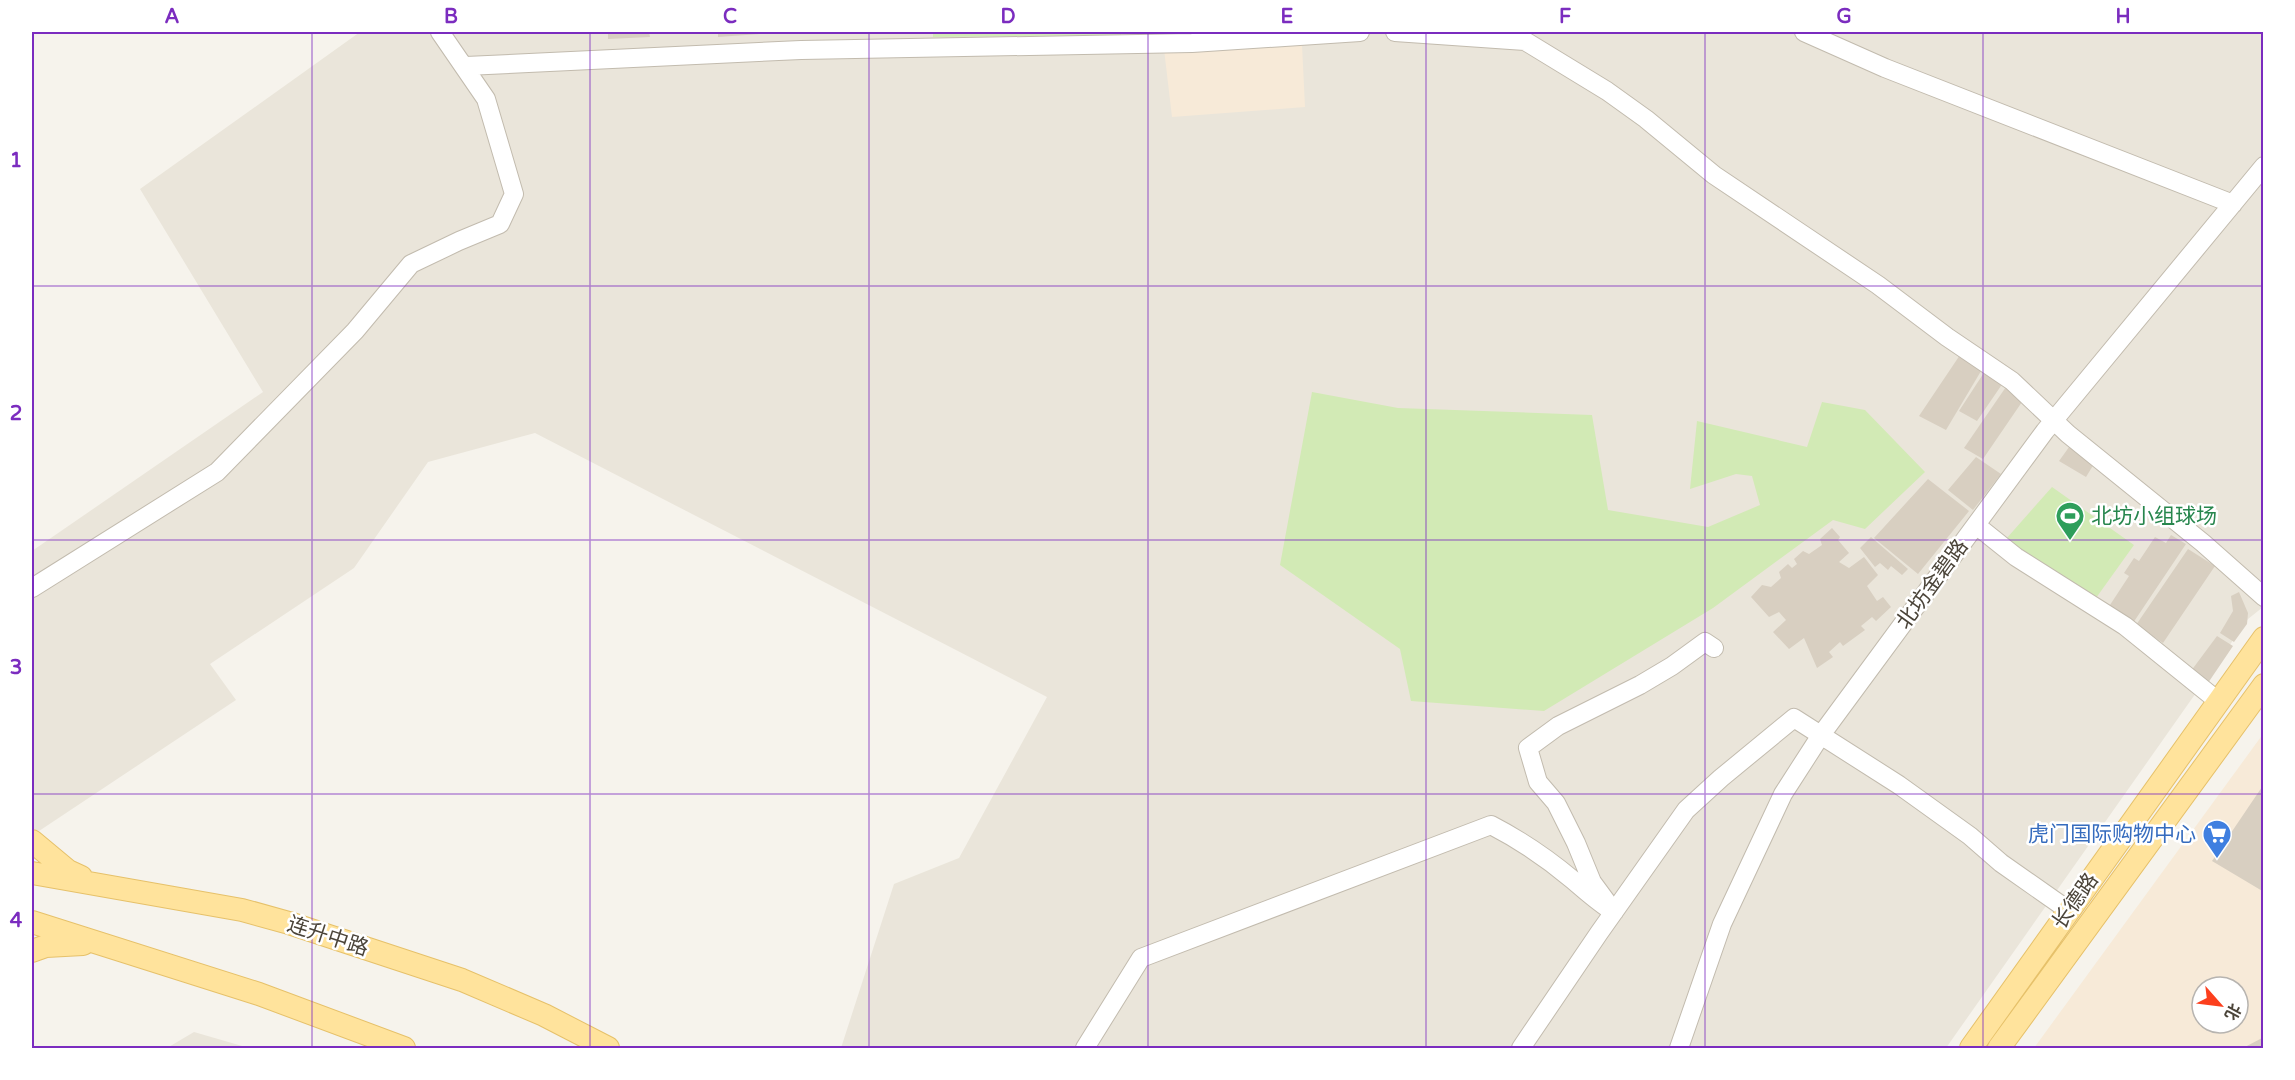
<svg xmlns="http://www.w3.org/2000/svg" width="2295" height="1080" viewBox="0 0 2295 1080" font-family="'Varela Round','Noto Sans SC',sans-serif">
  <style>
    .residential { fill: #eae5da }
    .commercial { fill: #f7ead8; fill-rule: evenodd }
    .green { fill: #d2eab5 }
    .building { fill: #d8cfc1 }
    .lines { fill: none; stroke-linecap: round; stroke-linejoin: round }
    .minor-casing { stroke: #c2bbae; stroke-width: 20 }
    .major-casing { stroke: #e6c16a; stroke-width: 24 }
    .minor { stroke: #fff; stroke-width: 18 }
    .major { stroke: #ffe39c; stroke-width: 22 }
    .grid { fill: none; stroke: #7b2cbf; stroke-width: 1.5; stroke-opacity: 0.55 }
    .labels { text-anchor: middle; stroke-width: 5; stroke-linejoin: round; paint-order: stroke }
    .leisure-label { font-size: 21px; fill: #27864d; stroke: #fff; text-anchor: start }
    .street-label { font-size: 21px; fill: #4b4439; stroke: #fff }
    .shop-label { font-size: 21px; fill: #366cbe; stroke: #fff; text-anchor: end }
    .neatline { fill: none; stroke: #7b2cbf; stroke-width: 2 }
    .grid-label { font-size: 20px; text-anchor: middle; font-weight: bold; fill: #7b2cbf }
  </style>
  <rect width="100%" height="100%" fill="#f6f3ec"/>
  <!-- residential -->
  <path class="residential" d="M360,32H2263V607L2248,619L1946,1048H841L894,884L959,858L1047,697L535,433L428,462L354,568L210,664L236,700L36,833L32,826V551L263,392L140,189Z
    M194,1032L249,1048H167Z"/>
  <!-- commercial -->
  <path class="commercial" d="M1302,45L1305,107L1172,117L1164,49Z
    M2263,734V1048H2034ZM2202,987H2238V1023H2202Z"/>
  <!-- green -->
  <path class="green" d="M933,32H1121V35L933,37Z
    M1312,392L1398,408L1592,415L1608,510L1708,527L1760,505L1752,476L1736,474L1690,489L1697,421L1807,447L1822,402L1865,410L1925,472L1865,529L1833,520L1713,608L1544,711L1411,701L1400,649L1280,565Z
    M2052,487L2134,545L2096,598L2006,539Z"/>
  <!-- building -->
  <path class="building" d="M608,32H649L650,37L608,39Z
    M718,32H760V34L718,37Z
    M1962,352L1984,366L1946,430L1919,416Z
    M1987,368L2005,380L1977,421L1959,411Z
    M2008,384L2024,399L1983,459L1964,448Z
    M2072,443L2097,459L2086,477L2059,461Z
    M1976,457L2001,474L1973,510L1948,490Z
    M1928,479L1969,511L1918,574L1874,538Z
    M1832,528L1840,537L1838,540L1849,553L1839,562L1849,568L1864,557L1878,575L1867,586L1877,601L1883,597L1891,607L1876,621L1872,617L1861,626L1865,630L1843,646L1840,642L1829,652L1833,657L1817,668L1804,638L1789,649L1773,632L1786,620L1779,612L1769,617L1751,597L1762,585L1771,587L1781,578L1779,572L1788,564L1792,568L1797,564L1794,559L1803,551L1809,554L1822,545L1820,539Z
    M2171,535L2186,544L2133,623L2108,608L2129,576L2124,573L2134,558L2139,561L2155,537L2166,543Z
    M1871,537L1908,569L1902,575L1891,566L1888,570L1880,563L1875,567L1860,548Z
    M2188,549L2215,566L2163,643L2136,625Z
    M2239,592L2248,613L2247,624L2234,642L2220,633L2233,611L2231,596Z
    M2217,636L2233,646L2208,683L2191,671Z
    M2264,784V892L2212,861Z
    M2264,1037V1048H2243Z"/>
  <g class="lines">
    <!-- minor casing -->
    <g class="minor-casing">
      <path id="minor" d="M1395,32L1525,41L1607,91L1646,119L1714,175L1878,285L1947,337L2012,381L2068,434L2203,543L2264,597
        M1804,32L1885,68L2233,204
        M466,66L801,50L1192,43L1360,32
        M1976,525L2016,557L2125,626L2218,701
        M32,588L217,472L355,331L411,264L459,241L500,224L514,194L486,99L440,32
        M1606,901L1592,882L1576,843L1556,803L1538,782L1528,748L1558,726L1640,685L1672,666L1705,642L1714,648
        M1085,1048L1141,958L1491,825C1520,840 1548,859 1573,880C1587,892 1599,903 1614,912
        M1521,1048L1599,933L1686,810L1721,778L1794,718L1899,785L1970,836L2001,863L2068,910
        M1679,1048L1722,924L1783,794L1821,735L2045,431L2264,166"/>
    </g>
    <!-- major casing -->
    <g class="major-casing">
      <path id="major" d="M32,841L68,871L81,877
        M32,873L242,910L289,923L462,980L544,1015L608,1048
        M32,922L259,994L404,1048
        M32,951L46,946L83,944
        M1971,1048L2264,638
        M1999,1048L2264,685"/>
    </g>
    <!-- minor -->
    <use href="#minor" class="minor"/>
    <!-- major -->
    <use href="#major" class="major"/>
  </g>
  <!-- grid -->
  <path class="grid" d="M312,32V1048M590,32V1048M869,32V1048M1148,32V1048M1426,32V1048M1705,32V1048M1983,32V1048M32,286H2264M32,540H2264M32,794H2264"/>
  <!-- icons -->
  <defs>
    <g id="stadium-pin" transform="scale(1.5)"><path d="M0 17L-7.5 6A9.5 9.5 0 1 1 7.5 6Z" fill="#2e9e5b" stroke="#fff"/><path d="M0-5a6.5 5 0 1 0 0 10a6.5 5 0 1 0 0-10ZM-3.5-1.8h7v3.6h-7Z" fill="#fff"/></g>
    <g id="supermarket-pin" transform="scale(1.5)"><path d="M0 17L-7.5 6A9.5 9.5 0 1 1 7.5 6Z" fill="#3f7fe0" stroke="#fff"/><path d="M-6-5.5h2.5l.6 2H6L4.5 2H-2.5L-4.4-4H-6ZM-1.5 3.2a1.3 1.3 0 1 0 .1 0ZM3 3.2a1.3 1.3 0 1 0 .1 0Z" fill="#fff"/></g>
  </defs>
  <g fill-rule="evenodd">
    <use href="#stadium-pin" x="2070" y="516"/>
    <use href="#supermarket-pin" x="2217" y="834"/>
  </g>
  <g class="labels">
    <!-- leisure labels -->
    <g class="leisure-label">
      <text x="2091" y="523">北坊小组球场</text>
    </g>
    <!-- street labels -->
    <g class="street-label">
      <text transform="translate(1932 584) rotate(-54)" y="7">北坊金碧路</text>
      <text transform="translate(2075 901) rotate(-55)" y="7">长德路</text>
      <text transform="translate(328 936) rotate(18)" y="7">连升中路</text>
    </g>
    <!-- shop labels -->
    <g class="shop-label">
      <text x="2196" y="841">虎门国际购物中心</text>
    </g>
  </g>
  <!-- border -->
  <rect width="2295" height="1080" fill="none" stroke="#ffffff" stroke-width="66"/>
  <!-- north arrow -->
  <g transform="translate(2220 1005) rotate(118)"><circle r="28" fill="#ffffff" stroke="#b7b4b0" stroke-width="1.5"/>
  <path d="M0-4.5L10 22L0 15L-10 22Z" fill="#fc3f1d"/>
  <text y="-9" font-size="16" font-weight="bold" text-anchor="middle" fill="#4b4439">北</text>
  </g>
  <rect x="33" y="33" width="2229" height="1014" class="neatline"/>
  <g class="grid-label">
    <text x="172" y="23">A</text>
    <text x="451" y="23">B</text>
    <text x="730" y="23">C</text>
    <text x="1008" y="23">D</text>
    <text x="1287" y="23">E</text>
    <text x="1565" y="23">F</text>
    <text x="1844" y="23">G</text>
    <text x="2123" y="23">H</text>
    <text x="16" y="167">1</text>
    <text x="16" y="420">2</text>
    <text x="16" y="674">3</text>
    <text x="16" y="927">4</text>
  </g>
</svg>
